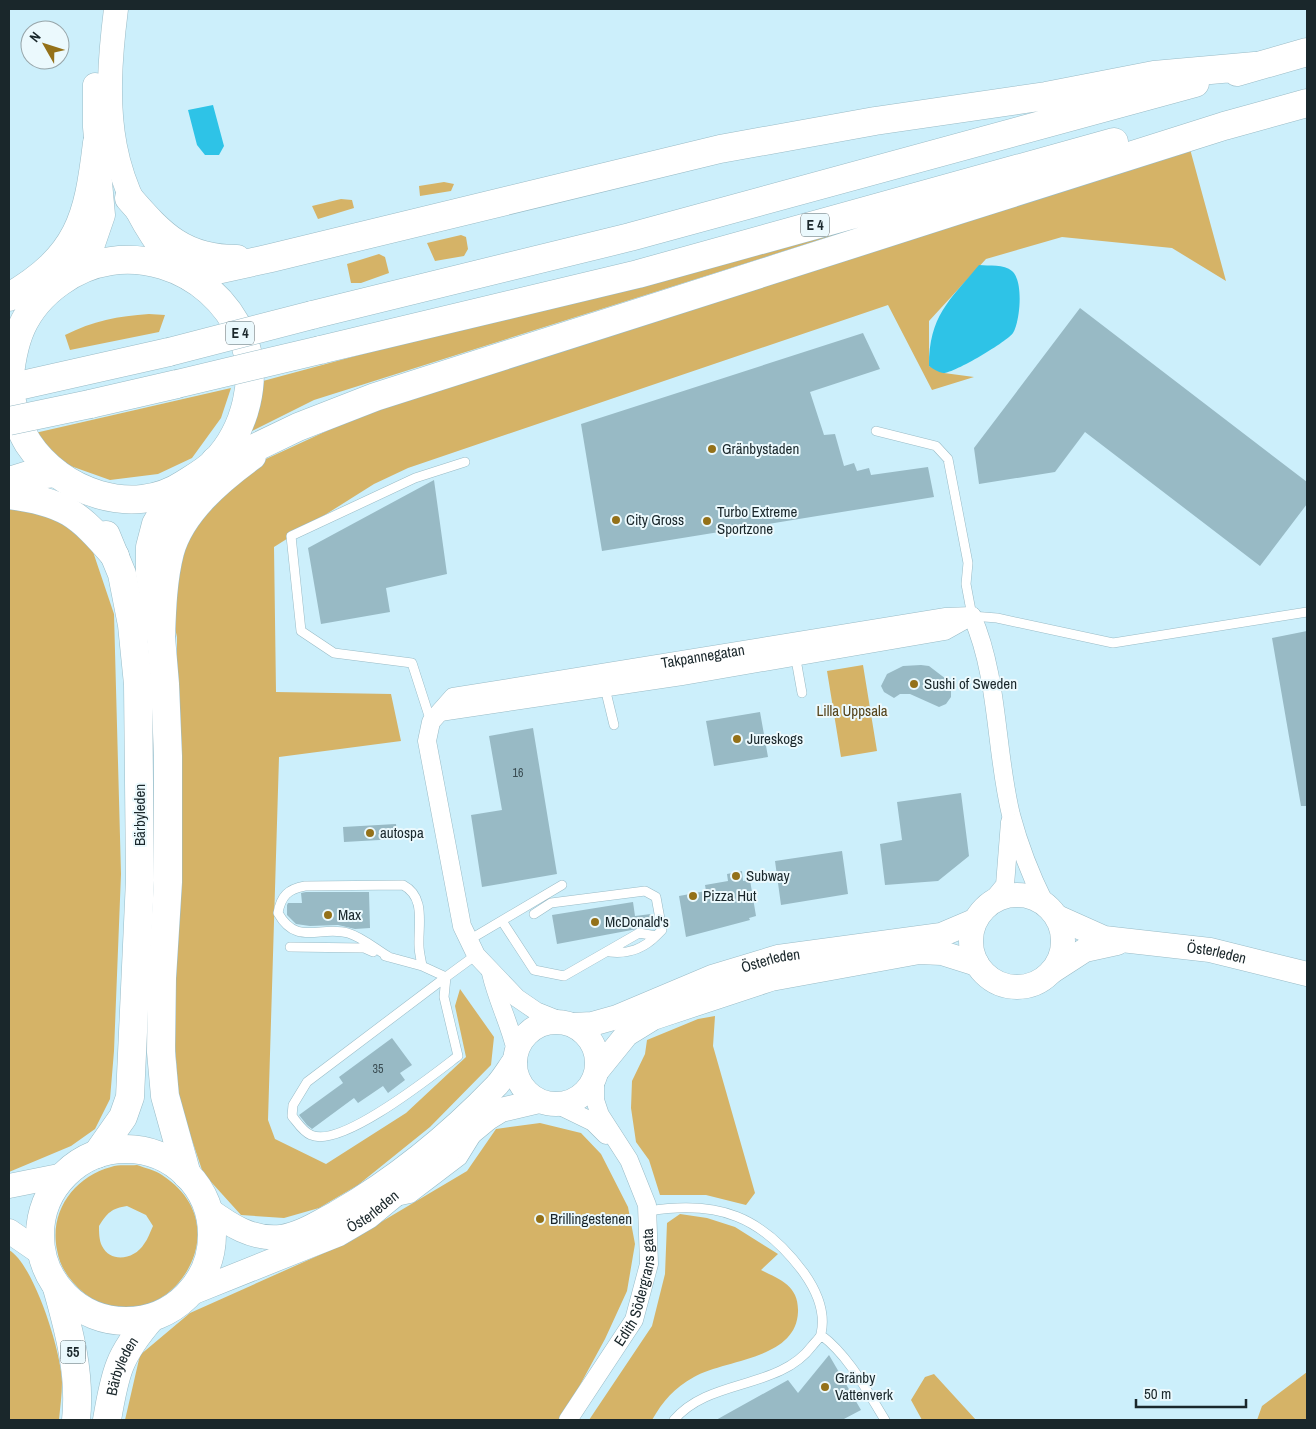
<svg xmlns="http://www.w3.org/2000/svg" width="1316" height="1429" viewBox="0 0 1316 1429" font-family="'Archivo Narrow',sans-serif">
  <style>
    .green { fill: #d5b367; fill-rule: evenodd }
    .water { fill: #2ec3e7 }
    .building { fill: #98bac5 }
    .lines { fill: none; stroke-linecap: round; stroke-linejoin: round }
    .lane-casing { stroke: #99bbc6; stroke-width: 10 }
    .street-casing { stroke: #99bbc6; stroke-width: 19 }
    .secondary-casing { stroke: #99bbc6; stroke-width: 25 }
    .primary-casing { stroke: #99bbc6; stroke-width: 29 }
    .highway-casing { stroke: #99bbc6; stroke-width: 29 }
    .lane { stroke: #fff; stroke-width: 9 }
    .street { stroke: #fff; stroke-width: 18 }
    .secondary { stroke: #fff; stroke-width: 24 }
    .primary { stroke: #fff; stroke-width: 28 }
    .highway { stroke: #fff; stroke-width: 28 }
    .highway-bridge-casing { stroke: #99bbc6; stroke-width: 29; stroke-linecap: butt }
    .highway-bridge { stroke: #fff; stroke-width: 28 }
    .poi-dot { fill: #947119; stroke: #ebf9fd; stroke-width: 2 }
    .labels { text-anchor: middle; stroke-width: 4; stroke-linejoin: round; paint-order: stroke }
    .number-label { font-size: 12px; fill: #3a4c52 }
    .shield { fill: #ebf9fd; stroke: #59666a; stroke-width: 1 }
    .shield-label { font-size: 14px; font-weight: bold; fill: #1a272b }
    .poi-label { font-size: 15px; fill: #1a272b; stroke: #ebf9fd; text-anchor: start }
    .street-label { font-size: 15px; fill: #1a272b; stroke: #ebf9fd }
    .park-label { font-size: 15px; fill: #55431a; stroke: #ebf9fd }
  </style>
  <rect width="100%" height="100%" fill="#cceffb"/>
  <!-- green -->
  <path class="green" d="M1190,149L1226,281L1172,248L1062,237L986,259L929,321V366L944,373L974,377L932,390L888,305L408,468L374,484L274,547L276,692L391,694L401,741L279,757L268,1120L275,1139L326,1164L406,1113L466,1057L455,1006L460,989L494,1037L491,1065L430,1127L358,1185L319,1208L284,1218L241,1215L203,1173L179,1101L174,1031L177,637L163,576L203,488L357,417Z
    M1024,175L314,400L246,434L263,381Z
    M444,182L454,184L451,191L420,196L419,186Z
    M341,199L352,200L354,208L318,219L312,206Z
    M461,235L466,237L468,249L464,256L435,261L427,243Z
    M379,254L385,257L389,273L361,283H351L347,264Z
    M149,314L165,315L159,332L70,350L65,335C93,321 118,316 149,314Z
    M231,388L221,418L192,458L158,474L110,480L65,464L35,433Z
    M9,496L85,528L114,614L121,874L114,1051L110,1099L95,1129L71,1146L9,1172Z
    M863,665L877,751L841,757L827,671Z
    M715,1016L713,1046L755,1193L746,1205L706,1195H660L649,1160L636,1142L631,1108L632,1081L645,1054L647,1040L698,1019Z
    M540,1123L581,1133L601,1154L628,1207L635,1244L627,1291L605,1339L561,1420H125L140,1355L190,1313L344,1244L467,1171L496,1129Z
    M137,1165C145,1168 155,1170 162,1175C250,1232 156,1351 84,1293C70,1281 60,1268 57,1250C49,1211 74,1177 111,1167C119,1164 129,1166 137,1165ZM127,1206L146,1215L153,1226C150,1232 148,1239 144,1244C135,1259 111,1264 102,1246C99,1240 99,1232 99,1226C107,1213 112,1208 127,1206Z
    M680,1214L707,1218L735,1227L778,1254L761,1270C781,1280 799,1286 798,1312C796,1360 725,1359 694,1377C674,1388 663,1401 652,1420H589L652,1326L665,1274L667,1223Z
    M9,1250C34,1264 62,1354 62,1382C62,1395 60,1408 59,1420H9Z
    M1307,1372V1420H1257L1262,1406Z
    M934,1374L976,1420H922L911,1400L925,1377Z"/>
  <!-- water -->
  <path class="water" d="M213,105L224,146L219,155H205L197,145L188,110Z
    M979,265C989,266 1004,264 1012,271C1024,281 1020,322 1013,333C1008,341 953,374 943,373C938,372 933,369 929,366C929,316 949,301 979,265Z"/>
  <!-- building -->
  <path class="building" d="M1080,308L1307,482V504L1260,566L1085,432L1055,472L979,484L974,448Z
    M863,333L880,369L810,392L824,435L835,434L844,466L854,463L857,471L869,468L871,475L928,467L934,497L602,551L581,424Z
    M434,480L447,574L386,588L390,612L321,624L308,548Z
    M1307,631V806H1301L1272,638Z
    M921,665L929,666L946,679L951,688V697L946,704L939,707L910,694H900L894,698L884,692L881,686L887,674L903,666Z
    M760,712L768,757L714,766L706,721Z
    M533,728L557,874L482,887L471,815L502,810L489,736Z
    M961,793L969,856L938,881L885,885L880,844L902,840L897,802Z
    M396,824L397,839L344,842L343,827Z
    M842,851L848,894L781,905L775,861Z
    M742,871L743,881L750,880L756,916L749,918L750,920L686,937L679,896L706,891L705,885L728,881L727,874Z
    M306,892H369L370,928L355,929L338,925L310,926L296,924L287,915V905L288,903H302L301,893Z
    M633,902L635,916L651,914L653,926L557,944L552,915Z
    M392,1038L412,1065L400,1073L405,1080L388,1093L383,1086L358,1103L354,1098L312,1129L307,1125L299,1115L343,1083L339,1077Z
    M829,1355L861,1410L842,1420H716L788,1380L798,1393Z"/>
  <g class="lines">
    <!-- lane casing -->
    <g class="lane-casing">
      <path id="lane" d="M876,431L936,446L948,459L968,563L966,584L972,616L997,618L1113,643L1307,612
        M795,654L802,693
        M604,684L614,725
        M431,722L412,663L334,653L301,631L291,536L415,478L465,462
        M502,921L534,970L564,976L639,933L656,936L662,930L656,897L645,891L551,903L534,914
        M469,940L562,885
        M290,947L364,948L373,952
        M610,952C629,954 643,949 656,936
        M385,956L422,966L446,977L476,955
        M389,957C377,950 362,937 348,933C320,925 297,947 278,913C281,896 288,889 305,886L403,885C426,897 418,924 419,946C419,952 421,959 422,966
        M446,977L444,997L458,1056C433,1075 341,1149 311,1135C303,1132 297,1122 292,1116L293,1105L307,1082Z
        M398,1201L412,1198L462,1160L475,1139
        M649,1211C718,1200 762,1216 804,1273C816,1290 826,1312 821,1334C820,1338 815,1342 812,1346C779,1390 709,1378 674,1420
        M821,1335C849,1356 867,1391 885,1420"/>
    </g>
    <!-- street casing -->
    <g class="street-casing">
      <g id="street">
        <path d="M972,616C999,678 995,749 1011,815C1019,845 1031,876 1045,904"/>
        <path d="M440,712L682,676L945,631L970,617"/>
        <path d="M991,902L1005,885L1010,822"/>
        <path d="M491,973C497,1000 510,1024 516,1051"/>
        <path id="s1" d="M566,1023L536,1011L517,998L476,955L462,926L427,741L431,722L453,697L946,617L972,616"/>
        <path d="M558,1105L593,1122L606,1135"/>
        <path id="s2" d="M568,1420L634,1320L649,1264L647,1205L629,1160L600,1115L595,1100V1078"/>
      </g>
    </g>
    <!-- secondary casing -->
    <g class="secondary-casing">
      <g id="secondary">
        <path d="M116,9C103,112 106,185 176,268"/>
        <path d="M76,270L92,247L103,215L95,127V85"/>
        <circle cx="1017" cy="941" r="46"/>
        <path id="s3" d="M1057,917L1104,938L1210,950L1307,974"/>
        <path d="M1051,972L1085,950L1117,943"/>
        <circle cx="556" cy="1063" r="41"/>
        <path id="s4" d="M573,1025L592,1024L617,1017L712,977L778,957L941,935L974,921"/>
        <path d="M597,1071L627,1034L653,1018L771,979L919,952L942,953L977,964"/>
        <path d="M9,1186L64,1175"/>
        <path d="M208,1209C230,1225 252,1240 281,1237C301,1234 319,1222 336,1213C395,1179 450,1134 497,1085C504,1077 509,1068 515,1060"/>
        <path d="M9,1231L41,1253"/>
        <path id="s5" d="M189,1294L339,1234L368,1217L488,1118L501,1110L539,1101"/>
      </g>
    </g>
    <!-- primary casing -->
    <g class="primary-casing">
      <g id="primary">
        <path d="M9,386C12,342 22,309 60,282C122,236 212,265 242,336C260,377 245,431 215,462C206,471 195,477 184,484C133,518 60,492 28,443C18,427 14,409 9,391"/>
        <path d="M176,490L156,524L150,547V574L161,637L165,684L168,756V882L162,978L161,1052L165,1096L187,1175"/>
        <circle cx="126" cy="1235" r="86"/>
        <path d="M97,1154L123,1117L130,1097L140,880L138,684L132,625L122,574L106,535"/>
        <path d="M57,1288C69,1330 81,1375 76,1420"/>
        <path id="s6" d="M107,1420C115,1372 119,1355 151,1318"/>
      </g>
    </g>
    <!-- highway casing -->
    <g class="highway-casing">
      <path id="highway" d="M1237,72L1307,52
        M129,198C162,236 184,259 237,259
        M189,276L271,258L720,149L875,121L1046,96L1154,75L1255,66
        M9,297C79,256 88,219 97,143
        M312,315L630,237L1195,83
        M320,350L638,274L1114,142
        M9,388L169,352
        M90,404L177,384
        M215,461L242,454L298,427L375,397L959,210L1224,126L1307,103
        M9,481L25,476L56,473
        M9,495C65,502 79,514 115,556
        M161,637C162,609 163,579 170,552C181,512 219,480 252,456"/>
    </g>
    <!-- lane -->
    <use href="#lane" class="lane"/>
    <!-- street -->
    <use href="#street" class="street"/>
    <!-- secondary -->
    <use href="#secondary" class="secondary"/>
    <!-- primary -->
    <use href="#primary" class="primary"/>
    <!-- highway -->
    <use href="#highway" class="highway"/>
    <!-- highway-bridge casing -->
    <g class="highway-bridge-casing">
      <path id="highway-bridge" d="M169,352L312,315
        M177,384L320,350
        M9,421L90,404"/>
    </g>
    <!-- highway-bridge -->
    <use href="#highway-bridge" class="highway-bridge"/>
  </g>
  <!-- markers -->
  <g class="poi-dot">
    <circle cx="712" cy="449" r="5"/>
    <circle cx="616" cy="520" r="5"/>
    <circle cx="707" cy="521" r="5"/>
    <circle cx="914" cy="684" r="5"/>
    <circle cx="737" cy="739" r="5"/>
    <circle cx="370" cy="833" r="5"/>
    <circle cx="736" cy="876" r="5"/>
    <circle cx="693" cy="896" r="5"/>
    <circle cx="328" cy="915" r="5"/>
    <circle cx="595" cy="922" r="5"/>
    <circle cx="540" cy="1219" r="5"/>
    <circle cx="825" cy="1387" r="5"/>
  </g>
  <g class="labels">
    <!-- number labels -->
    <g class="number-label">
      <text x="518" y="777">16</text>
      <text x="378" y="1073">35</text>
    </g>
    <!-- shield labels -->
    <g class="shield">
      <rect x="801" y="213.5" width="28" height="23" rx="4"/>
      <rect x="226" y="321.5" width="28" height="23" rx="4"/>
      <rect x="60.5" y="1340.5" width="25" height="23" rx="4"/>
    </g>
    <g class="shield-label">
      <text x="815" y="230">E 4</text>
      <text x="240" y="338">E 4</text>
      <text x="73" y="1357">55</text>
    </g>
    <!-- poi labels -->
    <g class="poi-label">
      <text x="722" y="454">Gränbystaden</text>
      <text x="717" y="517">Turbo Extreme<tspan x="717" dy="17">Sportzone</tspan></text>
      <text x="626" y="525">City Gross</text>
      <text x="924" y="689">Sushi of Sweden</text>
      <text x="747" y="744">Jureskogs</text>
      <text x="380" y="838">autospa</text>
      <text x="746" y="881">Subway</text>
      <text x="703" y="901">Pizza Hut</text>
      <text x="338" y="920">Max</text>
      <text x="605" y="927">McDonald's</text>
      <text x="550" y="1224">Brillingestenen</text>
      <text x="835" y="1383">Gränby<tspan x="835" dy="17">Vattenverk</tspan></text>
    </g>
    <!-- street labels -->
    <g class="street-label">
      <text dy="5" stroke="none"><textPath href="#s1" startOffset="641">Takpannegatan</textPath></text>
      <text transform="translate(140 815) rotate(-90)" y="5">Bärbyleden</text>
      <text dy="5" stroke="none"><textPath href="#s3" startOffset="165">Österleden</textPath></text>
      <text dy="5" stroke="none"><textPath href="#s4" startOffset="209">Österleden</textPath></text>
      <text dy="5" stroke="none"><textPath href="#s5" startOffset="202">Österleden</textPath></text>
      <text dy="5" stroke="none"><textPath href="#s2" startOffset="152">Edith Södergrans gata</textPath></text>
      <text dy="5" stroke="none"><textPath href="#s6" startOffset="56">Bärbyleden</textPath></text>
    </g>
    <!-- park labels -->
    <g class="park-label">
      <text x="852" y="716">Lilla Uppsala</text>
    </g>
  </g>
  <!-- border -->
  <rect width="1316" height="1429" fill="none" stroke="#1a272b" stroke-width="20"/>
  <!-- north arrow -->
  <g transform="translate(45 45) rotate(309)"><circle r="24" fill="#ebf9fd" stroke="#97a5a9"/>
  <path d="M0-4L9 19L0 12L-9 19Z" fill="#947119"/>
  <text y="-8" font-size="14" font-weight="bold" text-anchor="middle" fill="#1a272b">N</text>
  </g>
  <!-- scale -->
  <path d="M1136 1399v8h110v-8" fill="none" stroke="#1a272b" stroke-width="2.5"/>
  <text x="1144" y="1399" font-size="15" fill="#1a272b" stroke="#ebf9fd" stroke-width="4" paint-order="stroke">50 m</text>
</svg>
